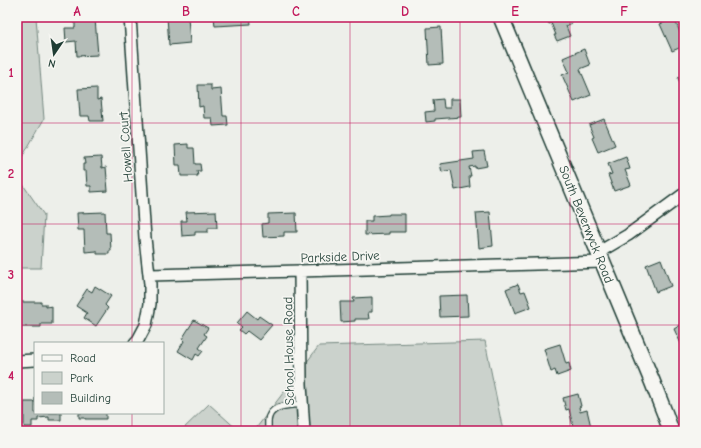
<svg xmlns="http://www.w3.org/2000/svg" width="701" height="448" viewBox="0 0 701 448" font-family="'Comic Neue',sans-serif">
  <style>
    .green { fill: #cbd2cc; stroke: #758880 }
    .building { fill: #b4bdb8; stroke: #1f3d34 }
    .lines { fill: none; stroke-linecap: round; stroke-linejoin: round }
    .lane-casing { stroke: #1f3d34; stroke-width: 8 }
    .street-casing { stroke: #1f3d34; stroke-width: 14 }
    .secondary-casing { stroke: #1f3d34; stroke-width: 18 }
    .lane { stroke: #f6f6f2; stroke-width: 5.5 }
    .street { stroke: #f6f6f2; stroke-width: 11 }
    .secondary { stroke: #f6f6f2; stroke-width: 15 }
    .grid { fill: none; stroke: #c2185b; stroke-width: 1; stroke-opacity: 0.55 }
    .labels { text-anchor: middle; stroke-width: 3.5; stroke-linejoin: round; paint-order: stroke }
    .street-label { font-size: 13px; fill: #1f3d34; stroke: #f6f6f2 }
    .neatline { fill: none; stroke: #c2185b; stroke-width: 1.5 }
    .grid-label { font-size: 13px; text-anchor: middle; font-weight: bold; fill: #c2185b }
  </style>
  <rect width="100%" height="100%" fill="#edefea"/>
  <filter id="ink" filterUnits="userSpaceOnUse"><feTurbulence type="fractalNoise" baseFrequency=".025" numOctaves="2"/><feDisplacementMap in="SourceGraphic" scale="8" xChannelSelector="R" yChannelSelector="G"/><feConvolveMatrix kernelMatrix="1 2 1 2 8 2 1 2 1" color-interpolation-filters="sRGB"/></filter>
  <g filter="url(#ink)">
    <!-- green -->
    <path class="green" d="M17,17H36L44,119L17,166Z
      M17,176L44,215L41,268H17Z
      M485,341L503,431H254L319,346Z
      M209,404L239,431H181Z"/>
    <!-- building -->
    <path class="building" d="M167,17H188L190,43L169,45Z
      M214,17H250L251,24L215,26Z
      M546,17H574L575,19L571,21L572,23L566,26L570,36L557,41L554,35H556L551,23L549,24Z
      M674,18L684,42V46L672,51L660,24Z
      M95,19L98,55L77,56L76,41L66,42L65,28H75V21Z
      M441,27L443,64L429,65L427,28Z
      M584,49L590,65L580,69L591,95L574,102L562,75L569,72L563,58Z
      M684,75V92L678,78Z
      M198,85H211V90L221,89L223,116H227L228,125L213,126L212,118H204L203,106L199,107Z
      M97,88V100L101,99L103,121H90L89,116H80L78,89Z
      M443,99L444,108H450V99H460L461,117L435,119V121L426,122L425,112L434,111L433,100Z
      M604,119L615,145L598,152L592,138L594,137L589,125Z
      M188,144V148H194L195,164H200L201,171H197L198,176H181L180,165H176L175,145Z
      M484,151L487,166L475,168V166L469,167L471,176H469L470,187L455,190L451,170L442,172L440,164L474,159L473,152Z
      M101,157L102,168L106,167L108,191L91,192V186H87L86,171H83V164H85L84,158Z
      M626,157L630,169L625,170L631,185L614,191L608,175L612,174L608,164Z
      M216,211L217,228H208V232H195V235L182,236L181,221H187L186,212Z
      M105,212L106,233H110L111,251H109V254H97V251L85,252L84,230H78L77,213Z
      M490,212L493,246L479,248L476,213Z
      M296,213L297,232H284V236L263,237L262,224L268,223V214Z
      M389,214H405V232H389V234L365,235V221H372V216L389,215Z
      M661,259L671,286L656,292L646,265Z
      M518,284L521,292L525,291L531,307L515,313L506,289Z
      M95,286L111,296L105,305L108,308L96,326L84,318L87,313L76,306L87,289L92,292Z
      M467,295L468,316L440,317L439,296Z
      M372,297V312H368L369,319H355V321L341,322L340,302H354L353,298Z
      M18,302H41V304H46V307L52,306V324H41V327H18Z
      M247,311L257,319L259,316L272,325L259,340L247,331L244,334L239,330L242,327L237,323Z
      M194,320L208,328L204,334L207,336L199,348L203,351L199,356L196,354L193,360L178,351L184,341L182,339Z
      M684,323V350L674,329Z
      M560,344L566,364L569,363L571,371L557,376L555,370L551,372L544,349Z
      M578,394L581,406L579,407L580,412L587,410L592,431H574L569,409L566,410L563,398Z
      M35,398V413H61V420H49V417L38,418V421H32V427H24V402H35Z
      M79,413H106V419H85V418H79Z"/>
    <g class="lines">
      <!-- lane casing -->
      <g class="lane-casing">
        <path id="lane" d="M268,431C268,428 268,424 268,421C270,404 289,406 302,404"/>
      </g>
      <!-- street casing -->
      <g class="street-casing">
        <path id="street" d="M130,17L145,238L150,284V304L146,325L138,340L135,343
          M599,252L628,235L684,194
          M300,271L301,384L304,431
          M150,275L300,271L603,262
          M17,361L35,360"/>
      </g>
      <!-- secondary casing -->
      <g class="secondary-casing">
        <path id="secondary" d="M501,17L652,381L665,414L671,431"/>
      </g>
      <!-- lane -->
      <use href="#lane" class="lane"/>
      <!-- street -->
      <use href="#street" class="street"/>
      <!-- secondary -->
      <use href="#secondary" class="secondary"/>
    </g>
  </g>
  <!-- grid -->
  <path class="grid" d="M132,17V343M241,17V431M350,17V431M460,17V431M570,17V431M17,123H684M17,224H684M17,325H684M132,413V431"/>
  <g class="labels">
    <!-- street labels -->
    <g class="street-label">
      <text transform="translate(125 147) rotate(-94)" y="5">Howell Court</text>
      <text transform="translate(587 224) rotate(68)" y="5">South Beverwyck Road</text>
      <text transform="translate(340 256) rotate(-2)" y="5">Parkside Drive</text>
      <text transform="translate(288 351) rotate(-91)" y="5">School House Road</text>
    </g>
  </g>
  <!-- margin -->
  <rect width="701" height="448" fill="none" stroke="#f6f6f2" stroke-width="44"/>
  <!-- legend -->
  <rect x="34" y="342" width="130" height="72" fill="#f6f6f2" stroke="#a0aca6"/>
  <rect x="42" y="355" width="20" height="6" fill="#f6f6f2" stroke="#a0aca6"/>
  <text x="70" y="362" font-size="12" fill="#1f3d34">Road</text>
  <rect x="42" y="372" width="20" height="12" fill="#cbd2cc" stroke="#a0aca6"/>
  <text x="70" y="382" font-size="12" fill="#1f3d34">Park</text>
  <rect x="42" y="392" width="20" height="12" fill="#b4bdb8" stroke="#a0aca6"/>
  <text x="70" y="402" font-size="12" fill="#1f3d34">Building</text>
  <!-- north arrow -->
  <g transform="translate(54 54) rotate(193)" stroke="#f6f6f2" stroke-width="3" paint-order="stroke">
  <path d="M0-3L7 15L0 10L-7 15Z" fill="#1f3d34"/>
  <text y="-6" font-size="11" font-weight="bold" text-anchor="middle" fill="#1f3d34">N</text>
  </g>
  <rect x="22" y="22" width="657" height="404" class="neatline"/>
  <g class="grid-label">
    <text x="77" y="16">A</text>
    <text x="186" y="16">B</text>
    <text x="296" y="16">C</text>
    <text x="405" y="16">D</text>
    <text x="515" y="16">E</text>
    <text x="624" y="16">F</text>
    <text x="11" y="77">1</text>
    <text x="11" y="178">2</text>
    <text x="11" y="279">3</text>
    <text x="11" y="380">4</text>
  </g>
</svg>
